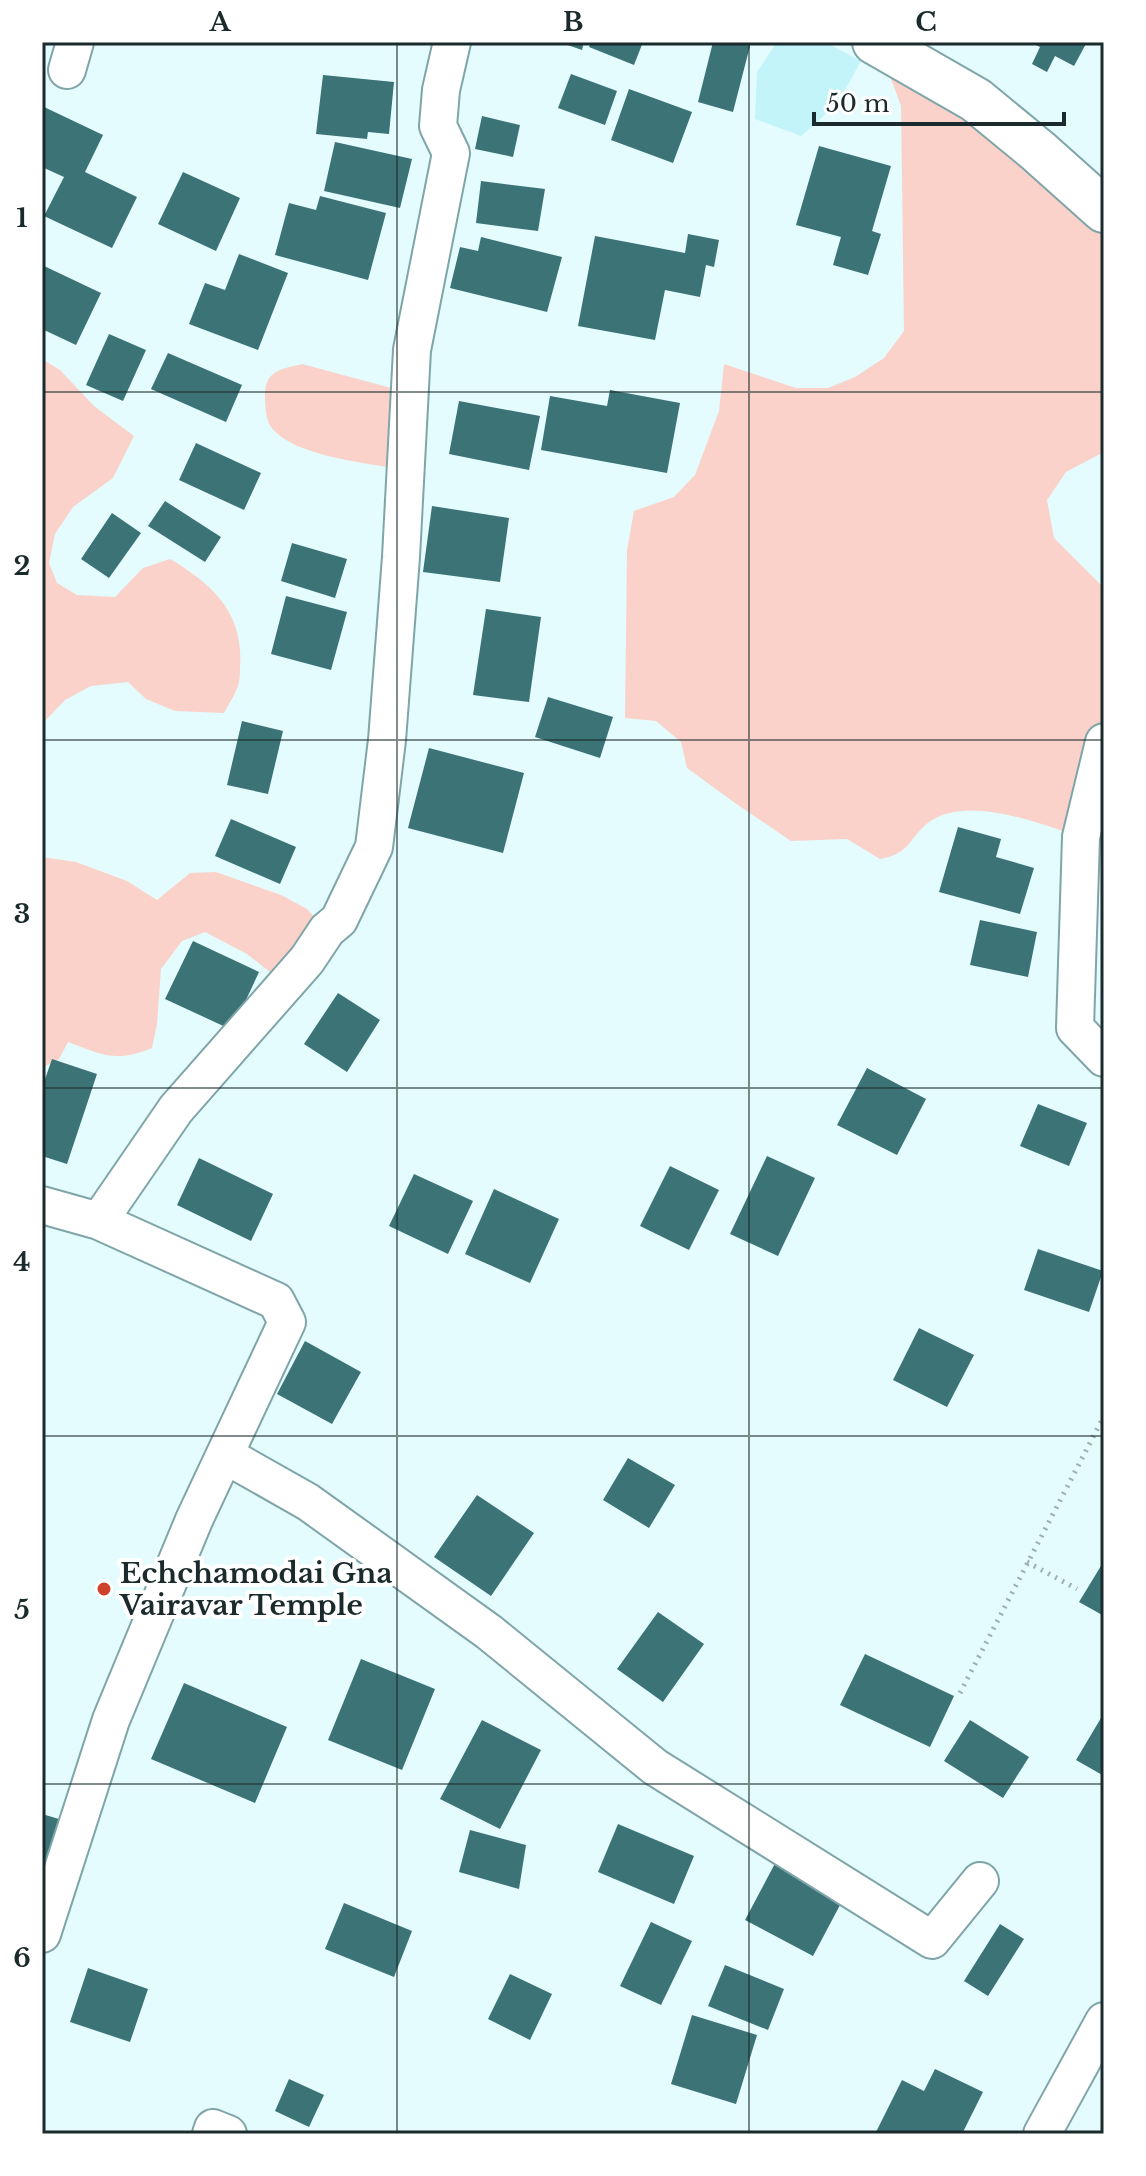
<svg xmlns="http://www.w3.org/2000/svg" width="1146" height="2176" viewBox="0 0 1146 2176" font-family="'Libre Baskerville',serif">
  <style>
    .built { fill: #c2f4f9 }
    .green { fill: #fad2ca }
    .building { fill: #3c7377 }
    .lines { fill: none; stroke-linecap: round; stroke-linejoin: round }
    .street-casing { stroke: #7fa5a9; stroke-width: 40 }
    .secondary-casing { stroke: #7fa5a9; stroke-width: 48 }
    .path { stroke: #9bb0b2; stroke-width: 5; stroke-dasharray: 2 6; stroke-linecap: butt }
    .street { stroke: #fff; stroke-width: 36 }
    .secondary { stroke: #fff; stroke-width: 44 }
    .grid { fill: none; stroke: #1b2a2c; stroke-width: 2; stroke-opacity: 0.55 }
    .poi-dot { fill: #ce422d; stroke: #fff; stroke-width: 3 }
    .labels { text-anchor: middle; stroke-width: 8; stroke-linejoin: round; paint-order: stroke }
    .poi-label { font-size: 28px; font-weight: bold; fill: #1b2a2c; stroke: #fff; text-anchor: start }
    .neatline { fill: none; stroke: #1b2a2c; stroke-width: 3 }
    .grid-label { font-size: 26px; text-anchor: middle; font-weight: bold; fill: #1b2a2c }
  </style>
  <rect width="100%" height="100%" fill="#e4fcfe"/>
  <!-- built -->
  <path class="built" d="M777,42H825L861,61L837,104L801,136L755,119L757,72Z"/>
  <!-- green -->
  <path class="green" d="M878,44L1104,210V452L1066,472L1047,500L1054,538L1104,588V742L1081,837C1040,824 968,794 929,822C917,830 910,847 898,853C893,856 886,858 880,859L847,839L791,841L735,803L687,768L681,742L656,721L625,718L627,550L634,511L674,497L695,475L719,411L724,364L796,388H828L855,377L884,358L904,331L901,106Z
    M42,359L60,370L94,406L134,436L113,478L73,507L55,534L49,563L57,583L77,595L115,597L143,568L170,559C214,585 244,614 240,667C240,673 240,680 238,686C235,695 228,705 224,713L175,711L146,699L128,682L91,686L65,700L44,722L42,748Z
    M302,364L410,393L405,470C369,463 294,457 271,427C266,421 265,405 265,397C264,371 281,369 302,364Z
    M42,857L76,862L127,881L157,900L190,873L216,872L281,895L307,909L327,930L288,969L271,973L247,954L205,932L182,941L161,969L157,1024L152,1048C115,1063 103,1055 68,1042L59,1059L42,1068Z"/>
  <!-- building -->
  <path class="building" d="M559,42H584L582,50Z
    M591,42H643L634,65L589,47Z
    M713,42H751L733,112L698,102Z
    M1030,42H1087L1074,66L1055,56L1047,72L1032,64L1040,47Z
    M571,74L617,91L605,125L558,108Z
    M323,75L394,82L389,134L368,132L367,139L316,134Z
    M629,89L692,112L673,163L611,140Z
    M42,106L103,135L85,172L137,197L112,248L44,216L64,177L42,167Z
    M482,116L520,125L513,157L475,149Z
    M335,142L412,159L400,208L324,191Z
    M819,146L891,166L872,231L881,234L868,275L833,265L841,237L796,225Z
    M183,172L240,198L216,251L158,224Z
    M481,181L545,189L538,231L476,223Z
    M320,196L386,213L368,280L275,255L289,203L316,210Z
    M688,234L719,240L714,267L706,265L700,297L665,290L655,340L578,326L595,236L685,253Z
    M481,237L562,257L547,312L450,288L460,247L478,251Z
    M239,254L288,273L258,350L189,324L205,283L225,290Z
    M42,265L101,293L76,345L42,329Z
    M109,334L146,350L123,401L86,385Z
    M168,353L242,385L226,422L151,389Z
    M610,390L680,403L667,473L541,450L550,396L607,406Z
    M459,401L540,416L529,470L449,454Z
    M196,443L261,473L244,510L179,480Z
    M165,501L221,537L205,562L148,526Z
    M432,506L509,518L500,582L423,572Z
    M112,513L141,533L109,578L81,559Z
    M292,543L347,559L335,598L281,581Z
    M286,596L347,612L331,670L271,654Z
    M486,609L541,617L529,702L473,695Z
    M548,697L613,717L600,758L535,737Z
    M242,721L283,731L268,794L227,785Z
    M429,748L524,773L503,853L408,828Z
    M231,819L296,847L280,884L215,856Z
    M958,827L1001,839L996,857L1034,868L1020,914L939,892Z
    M980,920L1037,932L1028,977L970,965Z
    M193,941L259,972L232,1030L165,999Z
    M338,993L380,1020L347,1072L304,1044Z
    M52,1059L97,1074L67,1164L42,1156V1088Z
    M867,1068L926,1099L897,1155L837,1125Z
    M1038,1104L1087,1123L1069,1166L1020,1146Z
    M767,1156L815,1178L778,1256L730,1234Z
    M199,1158L273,1194L251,1241L177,1205Z
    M670,1166L719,1190L689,1250L640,1226Z
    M414,1174L473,1201L448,1254L389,1226Z
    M494,1189L559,1219L530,1283L465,1254Z
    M1038,1249L1103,1271L1089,1312L1024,1290Z
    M919,1328L974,1355L947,1407L893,1380Z
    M305,1341L361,1372L332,1424L277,1394Z
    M628,1458L675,1485L649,1528L603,1500Z
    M477,1495L534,1533L491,1596L434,1557Z
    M1104,1561V1616L1079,1602Z
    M658,1612L704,1644L663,1702L617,1669Z
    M865,1654L954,1696L930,1747L840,1705Z
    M361,1659L435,1689L402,1770L328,1740Z
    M184,1683L287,1727L255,1803L151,1759Z
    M1104,1713V1776L1076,1760Z
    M482,1720L541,1750L500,1829L440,1799Z
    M970,1720L1029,1757L1003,1798L944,1761Z
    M42,1814L59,1819L43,1868H42Z
    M618,1824L694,1856L674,1904L598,1872Z
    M470,1830L526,1845L519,1889L459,1872Z
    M780,1854L848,1890L813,1956L745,1920Z
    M344,1903L412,1931L394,1977L325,1949Z
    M651,1922L692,1941L661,2005L620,1986Z
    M1000,1924L1024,1939L988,1996L964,1981Z
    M725,1965L784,1989L768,2030L708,2006Z
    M88,1968L148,1989L130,2042L70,2022Z
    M510,1974L552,1994L530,2040L488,2019Z
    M692,2015L757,2035L736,2104L671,2084Z
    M935,2069L983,2092L962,2134H875L902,2080L924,2091Z
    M289,2079L324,2095L309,2127L275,2111Z"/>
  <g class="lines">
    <!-- street casing -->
    <g class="street-casing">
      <path id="street" d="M67,70L75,42
        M1104,742L1081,837L1075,1028L1104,1058
        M42,1205L99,1221L176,1109L307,960L327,930L339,920L374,847L387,740L401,557L412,350L451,153L438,126L441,90L452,42
        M225,1455L308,1502L489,1632L655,1767L932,1940L980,1881
        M42,1934L111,1720L194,1520L287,1322L276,1301L99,1221
        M211,2134L213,2128L228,2134
        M1042,2134L1104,2021"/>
    </g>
    <!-- secondary casing -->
    <g class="secondary-casing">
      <path id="secondary" d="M875,42L976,100L1038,151L1104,210"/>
    </g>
    <!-- path -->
    <path class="path" d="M1027,1562L1077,1589
      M960,1693L1104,1416"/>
    <!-- street -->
    <use href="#street" class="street"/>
    <!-- secondary -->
    <use href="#secondary" class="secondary"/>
  </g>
  <!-- grid -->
  <path class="grid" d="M397,42V2134M749,42V2134M42,392H1104M42,740H1104M42,1088H1104M42,1436H1104M42,1784H1104"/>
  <!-- markers -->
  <circle class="poi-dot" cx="104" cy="1589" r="8"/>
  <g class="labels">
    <!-- poi labels -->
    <g class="poi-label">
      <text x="120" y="1583">Echchamodai Gna<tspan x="120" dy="32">Vairavar Temple</tspan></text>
    </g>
  </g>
  <!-- border -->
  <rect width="1146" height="2176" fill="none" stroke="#ffffff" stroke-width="88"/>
  <!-- scale -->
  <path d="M814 112v12h250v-12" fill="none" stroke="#1b2a2c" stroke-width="4"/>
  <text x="826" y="112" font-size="24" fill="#1b2a2c" stroke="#ffffff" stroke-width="6" paint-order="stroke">50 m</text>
  <rect x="44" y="44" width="1058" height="2088" class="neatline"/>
  <g class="grid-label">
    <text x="220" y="31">A</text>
    <text x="573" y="31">B</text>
    <text x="926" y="31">C</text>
    <text x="22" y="227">1</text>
    <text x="22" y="575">2</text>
    <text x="22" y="923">3</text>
    <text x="22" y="1271">4</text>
    <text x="22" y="1619">5</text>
    <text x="22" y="1967">6</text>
  </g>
</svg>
